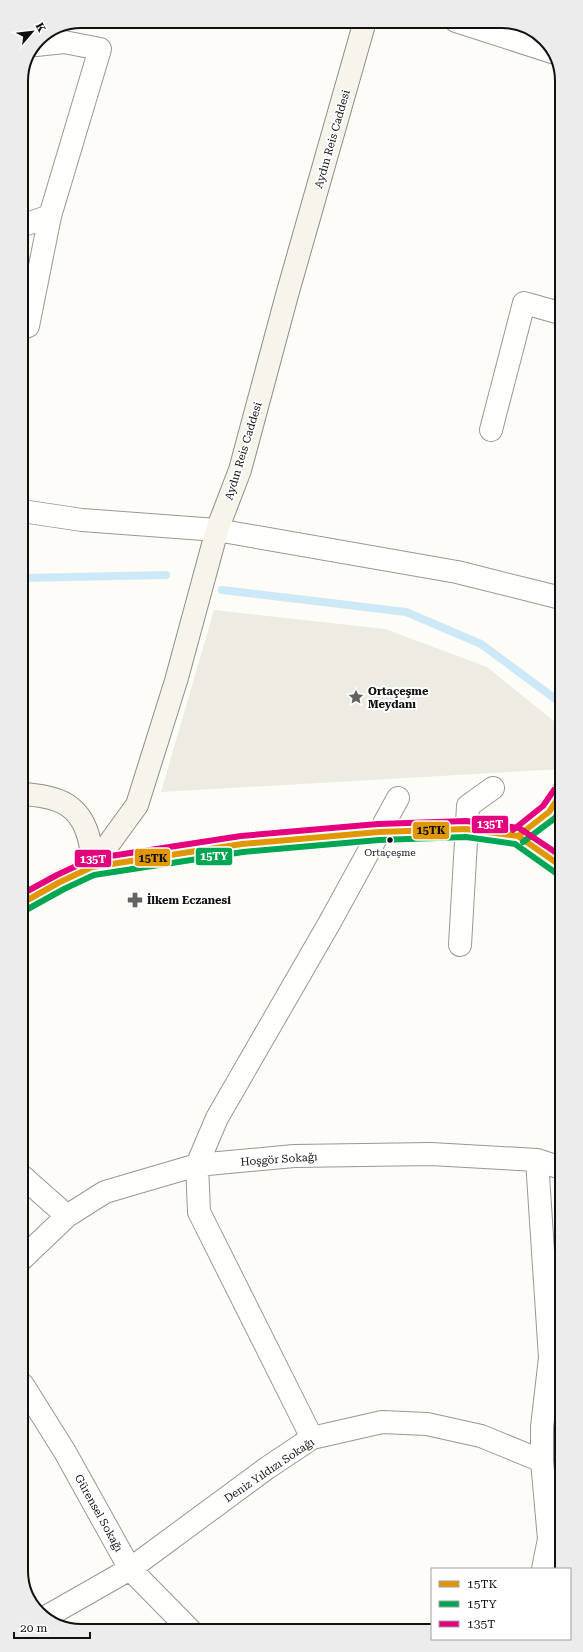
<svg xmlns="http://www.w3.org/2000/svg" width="583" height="1652" viewBox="0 0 583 1652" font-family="'Roboto Serif',serif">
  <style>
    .plaza { fill: #edebe2 }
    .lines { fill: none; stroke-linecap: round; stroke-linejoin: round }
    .stream { stroke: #cde8f7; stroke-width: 8 }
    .street-casing { stroke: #979795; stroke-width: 24 }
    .secondary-casing { stroke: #8e8d8b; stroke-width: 24 }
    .primary-casing { stroke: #858482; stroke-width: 24 }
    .street { stroke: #fffffe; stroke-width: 22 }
    .secondary { stroke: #f6f4eb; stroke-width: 22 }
    .primary { stroke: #ede9dc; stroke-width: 22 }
    .bus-1-casing { stroke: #fff; stroke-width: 9 }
    .bus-2-casing { stroke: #fff; stroke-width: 9 }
    .bus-3-casing { stroke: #fff; stroke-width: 9 }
    .bus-1 { stroke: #e09702; stroke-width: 6 }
    .bus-2 { stroke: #00a651; stroke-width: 6 }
    .bus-3 { stroke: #e5007d; stroke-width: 6 }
    .bus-dot { fill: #111; stroke: #fff; stroke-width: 1.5 }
    .labels { text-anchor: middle; stroke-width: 4; stroke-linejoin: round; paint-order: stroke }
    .bus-label { font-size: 10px; fill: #111; stroke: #fff }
    .street-label { font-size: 11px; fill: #111; stroke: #fff }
    .poi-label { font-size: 11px; font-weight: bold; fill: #111; stroke: #fff; text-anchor: start }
    .rim { fill: none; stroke: #111; stroke-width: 2 }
    .line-badge { stroke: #fff; stroke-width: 1.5 }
    .badge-label { font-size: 11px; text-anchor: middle; font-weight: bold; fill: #fff }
    .pale-badge-label { font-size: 11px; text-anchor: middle; font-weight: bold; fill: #111 }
  </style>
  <rect width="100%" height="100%" fill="#fdfcf7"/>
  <!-- plaza -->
  <path class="plaza" d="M214,610L385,629L487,667L561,727V769L161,792Z"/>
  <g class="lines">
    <!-- stream -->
    <path class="stream" d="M22,578L166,575
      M222,590L406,612L481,644L561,703"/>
    <!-- street casing -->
    <g class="street-casing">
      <path id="street" d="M456,21L552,52
        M21,226L50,216
        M21,329L28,326L50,216L100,49L64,42L36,45
        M491,430L524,303L560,313
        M22,511L82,520L217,530L457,572L561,598
        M460,945L468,806L493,788
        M537,1160L550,1358L542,1427V1461L549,1539L543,1569
        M23,1177L67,1216
        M23,1258L67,1216L105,1192L197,1165L294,1156L431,1154L537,1160L561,1168
        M23,1385L65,1452L130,1569L190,1630
        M312,1438L199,1212L197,1165L217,1118L330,922L398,798
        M44,1618L130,1569L267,1468L312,1438L382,1422L427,1424L481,1436L542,1461"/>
    </g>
    <!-- secondary casing -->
    <g class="secondary-casing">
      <path id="secondary" d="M22,794C58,796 82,804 90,843C91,851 94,859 92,867
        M518,836L549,812L561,794
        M92,867L137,805L176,681L217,530L240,470L287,295L365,21"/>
    </g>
    <!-- primary casing -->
    <g class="primary-casing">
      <path id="primary" d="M22,903L60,882L92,867L242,844L379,832L466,829L518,836L561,866"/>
    </g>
    <!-- street -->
    <use href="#street" class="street"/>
    <!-- secondary -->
    <use href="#secondary" class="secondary"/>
    <!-- primary -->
    <use href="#primary" class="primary"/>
    <!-- bus-1 casing -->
    <g class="bus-1-casing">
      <path id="bus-1" d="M518,836L549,812L561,794
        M22,903L60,882L92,867L242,844L379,832L466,829L518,836L561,866"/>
    </g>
    <!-- bus-2 casing -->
    <g class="bus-2-casing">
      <path id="bus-2" d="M523,842L555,818L561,809
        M26,910L64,889L94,875L243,852L379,840L466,837L515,844L556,873"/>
    </g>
    <!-- bus-3 casing -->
    <g class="bus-3-casing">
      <path id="bus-3" d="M513,830L543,806L554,790
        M22,894L57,875L91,859L241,836L378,824L466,821L519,828L561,856"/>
    </g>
    <!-- bus-1 -->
    <use href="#bus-1" class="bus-1"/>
    <!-- bus-2 -->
    <use href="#bus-2" class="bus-2"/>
    <!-- bus-3 -->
    <use href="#bus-3" class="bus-3"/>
  </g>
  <!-- icons -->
  <defs>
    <g id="sight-bare" transform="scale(1.2)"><path d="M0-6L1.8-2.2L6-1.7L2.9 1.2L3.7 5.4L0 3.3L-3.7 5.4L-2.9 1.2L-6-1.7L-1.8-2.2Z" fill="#646362" stroke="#fff" stroke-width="2.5" paint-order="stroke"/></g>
    <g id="pharmacy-bare" transform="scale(1.2)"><path d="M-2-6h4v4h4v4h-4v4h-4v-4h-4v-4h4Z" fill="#646362" stroke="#fff" stroke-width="2.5" paint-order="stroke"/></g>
  </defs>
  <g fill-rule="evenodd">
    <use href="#sight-bare" x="356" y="697"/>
    <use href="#pharmacy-bare" x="135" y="900"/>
  </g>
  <!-- markers -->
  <circle class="bus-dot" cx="390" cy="840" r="3.5"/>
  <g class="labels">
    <!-- bus labels -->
    <g class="bus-label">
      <text x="390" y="856">Ortaçeşme</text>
    </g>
    <!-- street labels -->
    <g class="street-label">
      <text transform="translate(332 139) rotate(-74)" y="4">Aydın Reis Caddesi</text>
      <text transform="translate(243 451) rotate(-73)" y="4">Aydın Reis Caddesi</text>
      <text transform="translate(279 1159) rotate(-4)" y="4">Hoşgör Sokağı</text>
      <text transform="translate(269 1470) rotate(-34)" y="4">Deniz Yıldızı Sokağı</text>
      <text transform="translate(99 1513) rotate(61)" y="4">Gürensel Sokağı</text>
    </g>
    <!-- poi labels -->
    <g class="poi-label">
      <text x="368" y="695">Ortaçeşme<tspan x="368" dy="13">Meydanı</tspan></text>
      <text x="147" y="904">İlkem Eczanesi</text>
    </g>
  </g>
  <!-- crop -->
  <path d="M0 0H583V1652H0ZM81 28H502A53 53 0 0 1 555 81V1571A53 53 0 0 1 502 1624H81A53 53 0 0 1 28 1571V81A53 53 0 0 1 81 28Z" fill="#ececec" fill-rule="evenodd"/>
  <path class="rim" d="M81 28H502A53 53 0 0 1 555 81V1571A53 53 0 0 1 502 1624H81A53 53 0 0 1 28 1571V81A53 53 0 0 1 81 28Z"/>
  <g class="line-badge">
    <rect x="471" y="815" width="38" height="19" rx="4" fill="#e5007d"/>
    <rect x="412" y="821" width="38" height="19" rx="4" fill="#e09702"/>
    <rect x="195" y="847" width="38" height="19" rx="4" fill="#00a651"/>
    <rect x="134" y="848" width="37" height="19" rx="4" fill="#e09702"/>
    <rect x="74" y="849" width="38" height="19" rx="4" fill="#e5007d"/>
  </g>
  <g class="badge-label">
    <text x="490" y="828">135T</text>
    <text x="214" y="860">15TY</text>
    <text x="93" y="863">135T</text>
  </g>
  <g class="pale-badge-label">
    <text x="431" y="834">15TK</text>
    <text x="153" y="862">15TK</text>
  </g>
  <!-- legend -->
  <rect x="431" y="1568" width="140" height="72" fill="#ffffff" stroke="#a0a0a0"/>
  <rect x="439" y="1581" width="20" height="6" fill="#e09702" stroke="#a0a0a0"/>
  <text x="467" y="1588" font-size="12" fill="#111111">15TK</text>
  <rect x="439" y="1601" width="20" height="6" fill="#00a651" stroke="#a0a0a0"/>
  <text x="467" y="1608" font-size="12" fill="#111111">15TY</text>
  <rect x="439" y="1621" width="20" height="6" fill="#e5007d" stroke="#a0a0a0"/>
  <text x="467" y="1628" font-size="12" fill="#111111">135T</text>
  <!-- north arrow -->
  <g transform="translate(32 32) rotate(62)" stroke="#ffffff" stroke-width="3" paint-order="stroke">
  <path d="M0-3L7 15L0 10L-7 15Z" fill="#111111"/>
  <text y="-6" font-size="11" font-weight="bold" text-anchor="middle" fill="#111111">K</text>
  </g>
  <!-- scale -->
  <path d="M14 1632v6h76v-6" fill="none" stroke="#111111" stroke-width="2"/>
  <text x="20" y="1632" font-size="12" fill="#111111" stroke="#ffffff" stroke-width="3" paint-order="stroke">20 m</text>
</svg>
